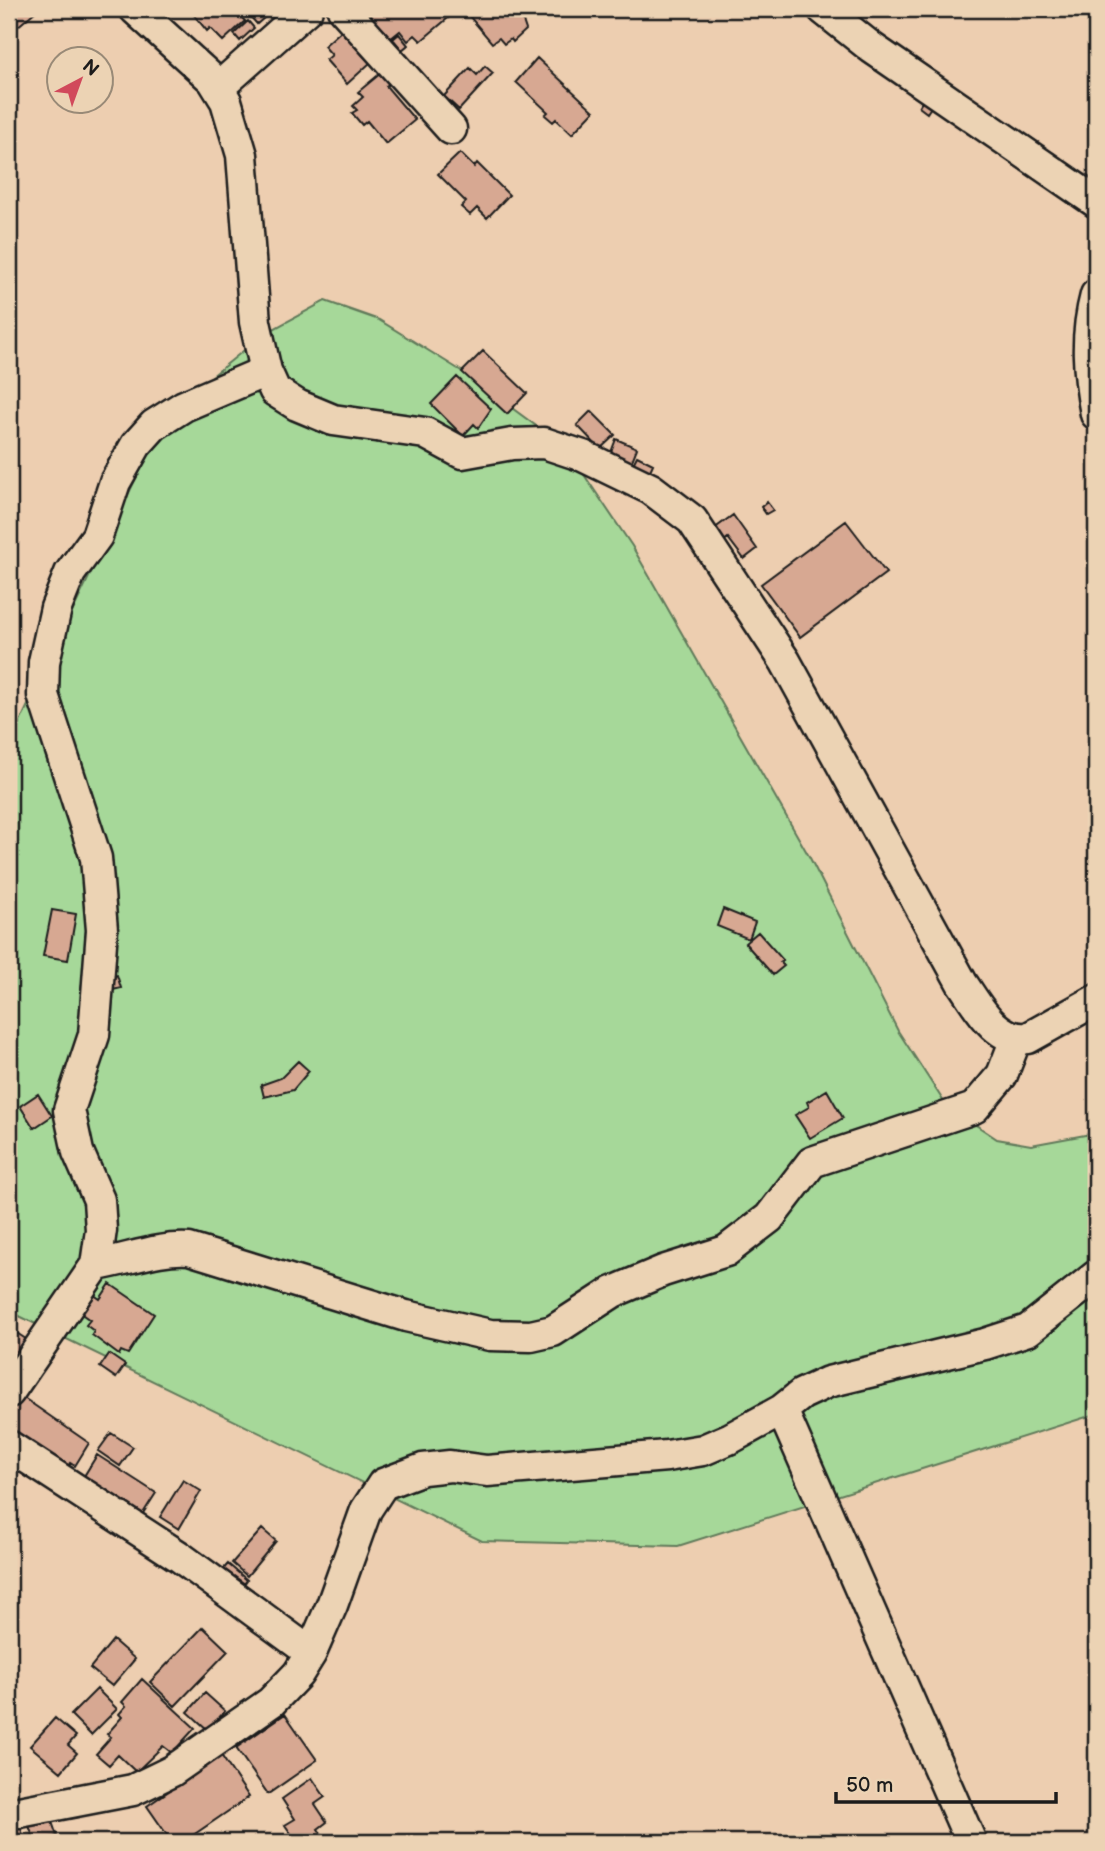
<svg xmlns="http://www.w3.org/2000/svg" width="1105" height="1851" viewBox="0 0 1105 1851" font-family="'Balsamiq Sans',sans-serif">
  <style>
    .green { fill: #a6d899; stroke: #617a5a; stroke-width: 2 }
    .building { fill: #d7a892; stroke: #1c1c1c; stroke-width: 2 }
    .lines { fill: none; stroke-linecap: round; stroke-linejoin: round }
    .street-casing { stroke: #1c1c1c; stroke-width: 35 }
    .street { stroke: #ecd3b4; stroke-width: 30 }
  </style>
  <rect width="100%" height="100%" fill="#edceb0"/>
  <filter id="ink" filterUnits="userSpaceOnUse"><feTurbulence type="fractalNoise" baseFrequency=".0143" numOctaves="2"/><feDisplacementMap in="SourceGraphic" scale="14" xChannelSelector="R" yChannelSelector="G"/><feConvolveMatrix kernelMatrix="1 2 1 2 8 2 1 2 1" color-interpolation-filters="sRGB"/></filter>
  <g filter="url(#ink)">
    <!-- green -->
    <path class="green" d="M325,301L379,320L463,372L566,448L632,546L810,858L898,1031L946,1105L997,1139L1031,1145L1096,1133V1414L678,1546L482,1541L9,1311V745L147,455L211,377L264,334Z"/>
    <!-- building -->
    <path class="building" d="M9,9H36L37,10L9,34Z
      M189,9H233L245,21L223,41L210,28L207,31Z
      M254,9L265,17L257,24L248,14Z
      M375,9H441L448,18L421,41L415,35L408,41L400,31L390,39L369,14Z
      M519,9L526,30L513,42L511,39L504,44L499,38L492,43L464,10Z
      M248,21L254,28L240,41L234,34Z
      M341,31L370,63L347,84L326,60L332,55L324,46Z
      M399,34L408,45L402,50L393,39Z
      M537,58L594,111L572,134L556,119L553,122L545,115L548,112L516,82Z
      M485,66L493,73L459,110L444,96L470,68L477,75Z
      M381,73L390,83L386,86L415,120L386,144L367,121L362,125L352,113L357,110L353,106L363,97L358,92Z
      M924,98L933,104L927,113L919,107Z
      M460,153L474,167L477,163L509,195L487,218L477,208L470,215L461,207L466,202L438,174Z
      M483,351L527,393L507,414L462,372Z
      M457,377L491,409L478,428L474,424L463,436L431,404Z
      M591,411L615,435L600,449L577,425Z
      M616,439L637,448L631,463L610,455Z
      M637,456L653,464L649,473L632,466Z
      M767,502L773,510L766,514L761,507Z
      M733,515L757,549L744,559L728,538L723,542L714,529Z
      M846,521L886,573L800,637L761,584Z
      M723,909L755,922L749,939L717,926Z
      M52,910L76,914L68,960L43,956Z
      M758,932L783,960L780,962L784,966L773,975L745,943Z
      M117,975L121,988L113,990L110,978Z
      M298,1061L309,1071L293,1090L264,1097L261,1085L281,1078Z
      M827,1090L843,1118L810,1138L795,1115L809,1107L807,1102Z
      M38,1094L52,1116L34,1128L20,1106Z
      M110,1284L154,1314L128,1354L121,1351L119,1355L92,1335L94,1331L86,1325L90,1320L76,1310L90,1292L100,1299Z
      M9,1328L32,1343L16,1366L9,1361Z
      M109,1354L125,1365L116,1378L100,1367Z
      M18,1394L89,1443L75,1466L70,1463L66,1471L50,1455L9,1429V1409Z
      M111,1433L133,1447L120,1466L98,1451Z
      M97,1455L156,1493L140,1518L81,1481Z
      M183,1480L201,1491L179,1529L160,1517Z
      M262,1529L276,1541L247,1576L232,1563Z
      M228,1564L247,1580L239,1591L219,1574Z
      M203,1627L228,1651L175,1706L150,1682Z
      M113,1640L135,1659L112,1686L90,1668Z
      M142,1679L195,1728L172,1753L163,1746L136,1772L118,1755L109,1765L96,1754L111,1737L107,1734L122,1717L119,1714L126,1706L122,1702Z
      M97,1689L117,1709L91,1735L71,1715Z
      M205,1693L225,1711L208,1730L188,1712Z
      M285,1714L317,1760L268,1794L236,1748Z
      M55,1718L76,1736L68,1745L77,1753L61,1772L30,1746Z
      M221,1755L249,1797L183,1842H172L147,1806Z
      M312,1778L325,1797L315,1804L327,1822L318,1829L326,1840L297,1842L285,1825L295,1819L282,1799Z
      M51,1819L57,1836L35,1842L29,1826Z
      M21,1829L25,1842H9V1832Z"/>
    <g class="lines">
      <!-- street casing -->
      <g class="street-casing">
        <path id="street" d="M135,9L213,80L226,101L242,155L255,322L266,371L275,391L297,405L333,420L425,433L462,453L512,444L544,443L583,456L651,489L692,520L785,661L962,983C978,1006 996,1042 1028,1038L1096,1000
          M343,9L451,129
          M823,9L872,48L1096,202
          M218,88L307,9
          M1096,295C1085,336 1088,372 1096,414
          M96,1265C128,1260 157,1247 189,1249L406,1316L490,1335L531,1336L553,1331L613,1292L663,1271L726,1251L769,1218L812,1162L974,1108L1002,1075L1016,1039
          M9,1392L96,1265L101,1230L99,1200L78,1152L69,1110L94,1035L102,930L96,858L43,695L44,662L56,608L70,573L97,536L115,482L136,445L154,425L184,406L266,371
          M782,1410L971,1842
          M9,1446L180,1557L311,1653
          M9,1814L133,1790L172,1771L271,1702L298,1674L311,1653L332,1605L366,1510L383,1484L423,1469L450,1466L487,1471L667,1456L703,1450L731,1438L782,1410L802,1394L828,1382L985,1344L1028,1330L1096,1276"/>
      </g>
      <!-- street -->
      <use href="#street" class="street"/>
    </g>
  </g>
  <!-- margin -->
  <rect width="1105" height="1851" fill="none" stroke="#ecd3b4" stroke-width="35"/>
  <rect x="18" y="18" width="1070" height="1816" fill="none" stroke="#1c1c1c" stroke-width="2.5" filter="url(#ink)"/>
  <!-- north arrow -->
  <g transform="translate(80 80) rotate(41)"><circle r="33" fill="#ecd3b4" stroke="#998a77" stroke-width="2"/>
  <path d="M0-5L12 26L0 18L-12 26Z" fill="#d1495b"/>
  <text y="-10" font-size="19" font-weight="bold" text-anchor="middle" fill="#1c1c1c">N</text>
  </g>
  <!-- scale -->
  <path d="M836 1792v10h220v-10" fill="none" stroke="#1c1c1c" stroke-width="3.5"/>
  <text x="846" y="1792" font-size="21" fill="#1c1c1c" stroke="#ecd3b4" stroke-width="5" paint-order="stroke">50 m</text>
</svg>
